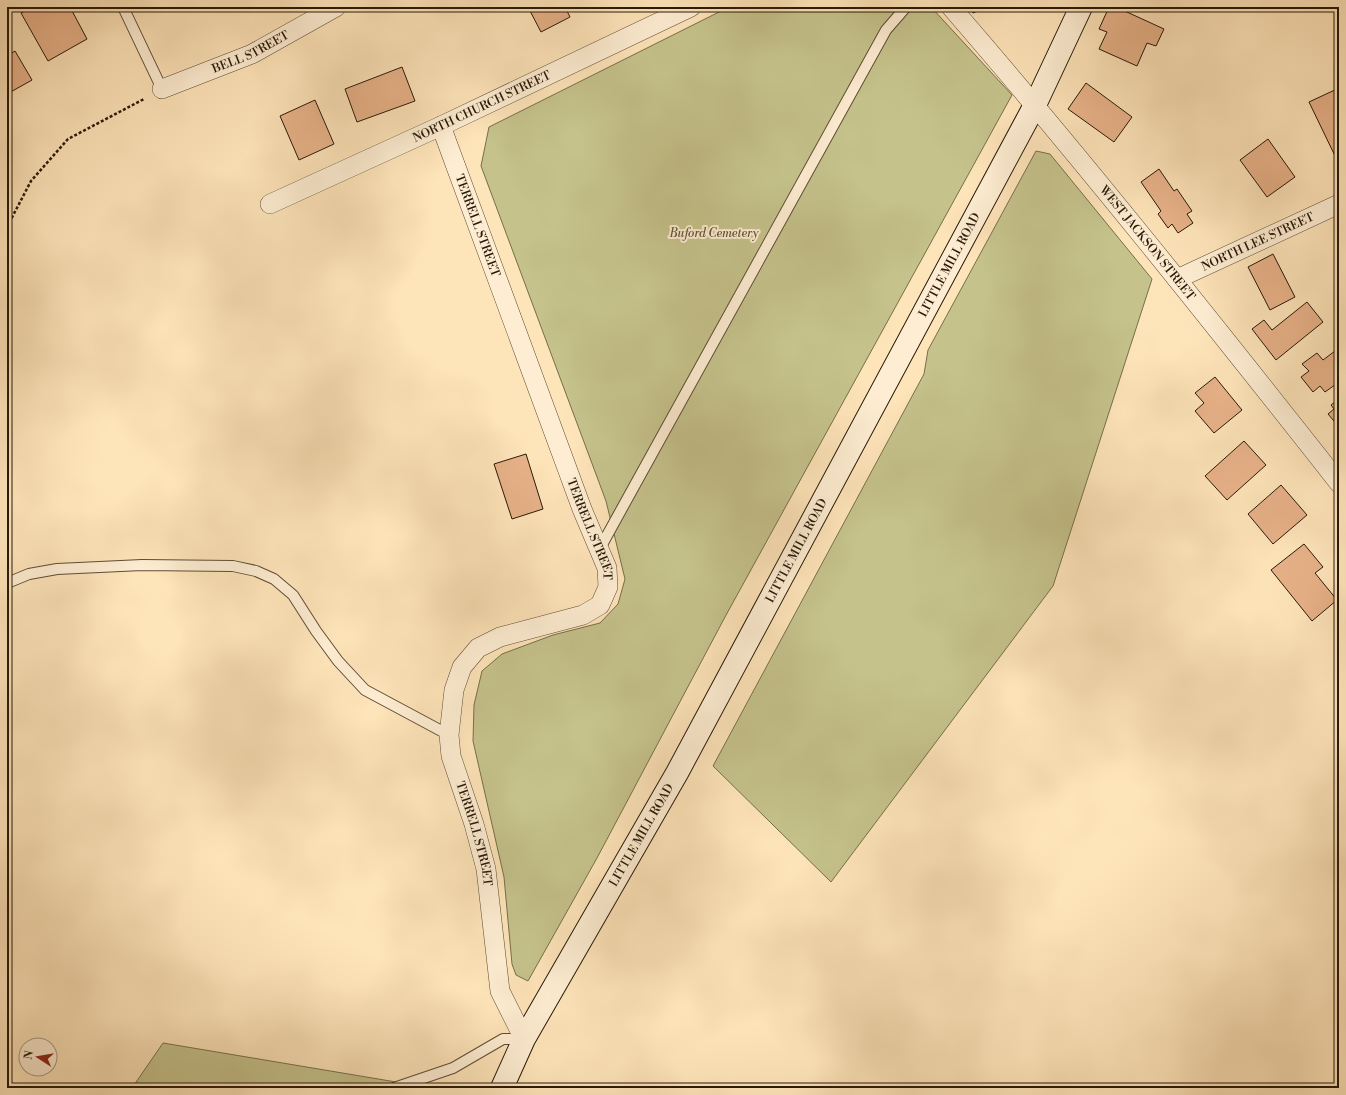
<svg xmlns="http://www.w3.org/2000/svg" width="1346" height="1095" viewBox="0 0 1346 1095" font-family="'Libre Bodoni',serif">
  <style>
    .green { fill: #c5c28b; stroke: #766e4a }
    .building { fill: #e8b289; stroke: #281909 }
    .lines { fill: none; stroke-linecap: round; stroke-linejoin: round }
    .lane-casing { stroke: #5e4c35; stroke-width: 12 }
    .street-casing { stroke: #5e4c35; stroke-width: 20 }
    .secondary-casing { stroke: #281909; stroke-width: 24 }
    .path { stroke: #281909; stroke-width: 2.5; stroke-dasharray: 3 2; stroke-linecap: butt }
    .lane { stroke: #feedd2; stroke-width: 10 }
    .street { stroke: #feedd2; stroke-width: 19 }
    .secondary { stroke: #feedd2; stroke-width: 22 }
    .labels { text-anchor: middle; stroke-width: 4; stroke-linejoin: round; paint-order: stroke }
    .street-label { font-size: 12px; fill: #281909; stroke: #feedd2 }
    .park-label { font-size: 12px; font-style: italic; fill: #5f5436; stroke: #feedd2 }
  </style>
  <rect width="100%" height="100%" fill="#fee4b9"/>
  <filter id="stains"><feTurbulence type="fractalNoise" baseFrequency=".005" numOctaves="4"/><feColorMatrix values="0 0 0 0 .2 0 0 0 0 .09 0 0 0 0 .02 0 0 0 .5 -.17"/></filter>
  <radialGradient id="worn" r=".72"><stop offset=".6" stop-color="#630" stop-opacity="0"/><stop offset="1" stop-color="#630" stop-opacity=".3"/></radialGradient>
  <!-- green -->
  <path class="green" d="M729,7H931L1012,95L725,617L597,858L528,981L516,975L512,964L504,877L473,741L474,705L482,671L502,654L553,635L600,623L618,604L625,579L606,501L481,166L489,127Z
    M1036,151L1050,154L1152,279L1053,586L831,882L713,766L924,374L928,350Z
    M163,1043L432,1088H132Z"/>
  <!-- building -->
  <path class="building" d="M33,7H70L87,39L48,61L21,13Z
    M528,7H565L570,17L541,32Z
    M970,7H986L973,13Z
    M1109,7H1116L1164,29L1156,46L1147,43L1137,66L1099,49L1107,32L1099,29Z
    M15,51L32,80L7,94V56Z
    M402,67L415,101L357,122L345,89Z
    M1086,83L1132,117L1114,142L1068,109Z
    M1339,88V159L1337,160L1309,102Z
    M315,100L334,144L299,160L280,116Z
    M1268,139L1295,177L1267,197L1240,160Z
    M1159,169L1174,191L1177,189L1192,211L1187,214L1193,223L1178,233L1172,224L1168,228L1158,214L1161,211L1141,182Z
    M1273,254L1295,297L1270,310L1248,267Z
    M1307,302L1323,322L1276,360L1252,329L1264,320L1272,330Z
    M1339,348V372L1335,375L1339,382L1325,392L1320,386L1313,392L1301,377L1309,371L1302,364L1317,353L1323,360Z
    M1215,377L1242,410L1214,433L1195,411L1204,403L1195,393Z
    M1339,399V427L1328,414L1334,409L1331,405Z
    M1244,441L1266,465L1227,500L1205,476Z
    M526,454L543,509L512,519L494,464Z
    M1281,485L1307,515L1273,544L1248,514Z
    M1304,544L1323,567L1315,573L1337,600L1312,621L1271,570Z"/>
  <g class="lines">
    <!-- lane casing -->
    <g class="lane-casing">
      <path id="lane" d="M123,7L162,89
        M599,550L886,30L906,7
        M7,583L29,574L57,569L142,565L233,566L256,571L274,579L293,595L316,631L338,661L365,690L449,735
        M394,1088L453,1068L503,1039H524"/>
    </g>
    <!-- street casing -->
    <g class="street-casing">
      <g id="street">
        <path id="s1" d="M951,7C1085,162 1212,322 1339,483"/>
        <path id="s2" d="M162,89L252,54L336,7"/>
        <path id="s3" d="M441,126L582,509L607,568L608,587L600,605L583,615L500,637L478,648L462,667L454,690L449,735L451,756L474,824L486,869L500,991L524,1039"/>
        <path id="s4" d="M270,204L441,126L691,7"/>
        <path id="s5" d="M1177,279L1339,204"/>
      </g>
    </g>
    <!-- secondary casing -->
    <g class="secondary-casing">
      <g id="secondary">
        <path id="s6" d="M502,1088L524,1039L677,773L1035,105L1081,7"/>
      </g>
    </g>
    <!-- path -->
    <path class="path" d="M7,227L31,181L68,139L144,99"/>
    <!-- lane -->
    <use href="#lane" class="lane"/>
    <!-- street -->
    <use href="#street" class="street"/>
    <!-- secondary -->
    <use href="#secondary" class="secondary"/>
  </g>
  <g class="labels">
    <!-- street labels -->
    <g class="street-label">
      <text dy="4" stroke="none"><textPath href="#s2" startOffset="96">BELL STREET</textPath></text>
      <text dy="4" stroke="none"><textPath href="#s4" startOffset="233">NORTH CHURCH STREET</textPath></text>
      <text dy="4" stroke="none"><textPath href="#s3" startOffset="106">TERRELL STREET</textPath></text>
      <text dy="4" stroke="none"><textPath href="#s5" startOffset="89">NORTH LEE STREET</textPath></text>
      <text dy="4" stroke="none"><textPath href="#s1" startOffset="307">WEST JACKSON STREET</textPath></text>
      <text dy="4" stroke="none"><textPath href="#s6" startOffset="937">LITTLE MILL ROAD</textPath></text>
      <text dy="4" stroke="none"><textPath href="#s3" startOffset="430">TERRELL STREET</textPath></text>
      <text dy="4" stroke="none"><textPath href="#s6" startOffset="613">LITTLE MILL ROAD</textPath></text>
      <text dy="4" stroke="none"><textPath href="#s3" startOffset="838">TERRELL STREET</textPath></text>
      <text dy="4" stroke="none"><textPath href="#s6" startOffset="289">LITTLE MILL ROAD</textPath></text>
    </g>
    <!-- park labels -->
    <g class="park-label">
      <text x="714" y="237">Buford Cemetery</text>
    </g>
  </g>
  <!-- margin -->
  <rect width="1346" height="1095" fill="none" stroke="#fee4b9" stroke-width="24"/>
  <rect x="8" y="8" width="1330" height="1079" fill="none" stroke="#281909" stroke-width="2"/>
  <rect x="12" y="12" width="1322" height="1071" fill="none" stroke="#281909"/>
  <!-- north arrow -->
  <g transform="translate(38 1057) rotate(282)"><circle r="19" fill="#feedd2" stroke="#a89882"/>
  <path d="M0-3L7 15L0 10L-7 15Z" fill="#8f2418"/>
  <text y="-6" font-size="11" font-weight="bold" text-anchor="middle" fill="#281909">N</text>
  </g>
  <rect width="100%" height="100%" filter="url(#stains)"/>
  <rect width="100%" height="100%" fill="url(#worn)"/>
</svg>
